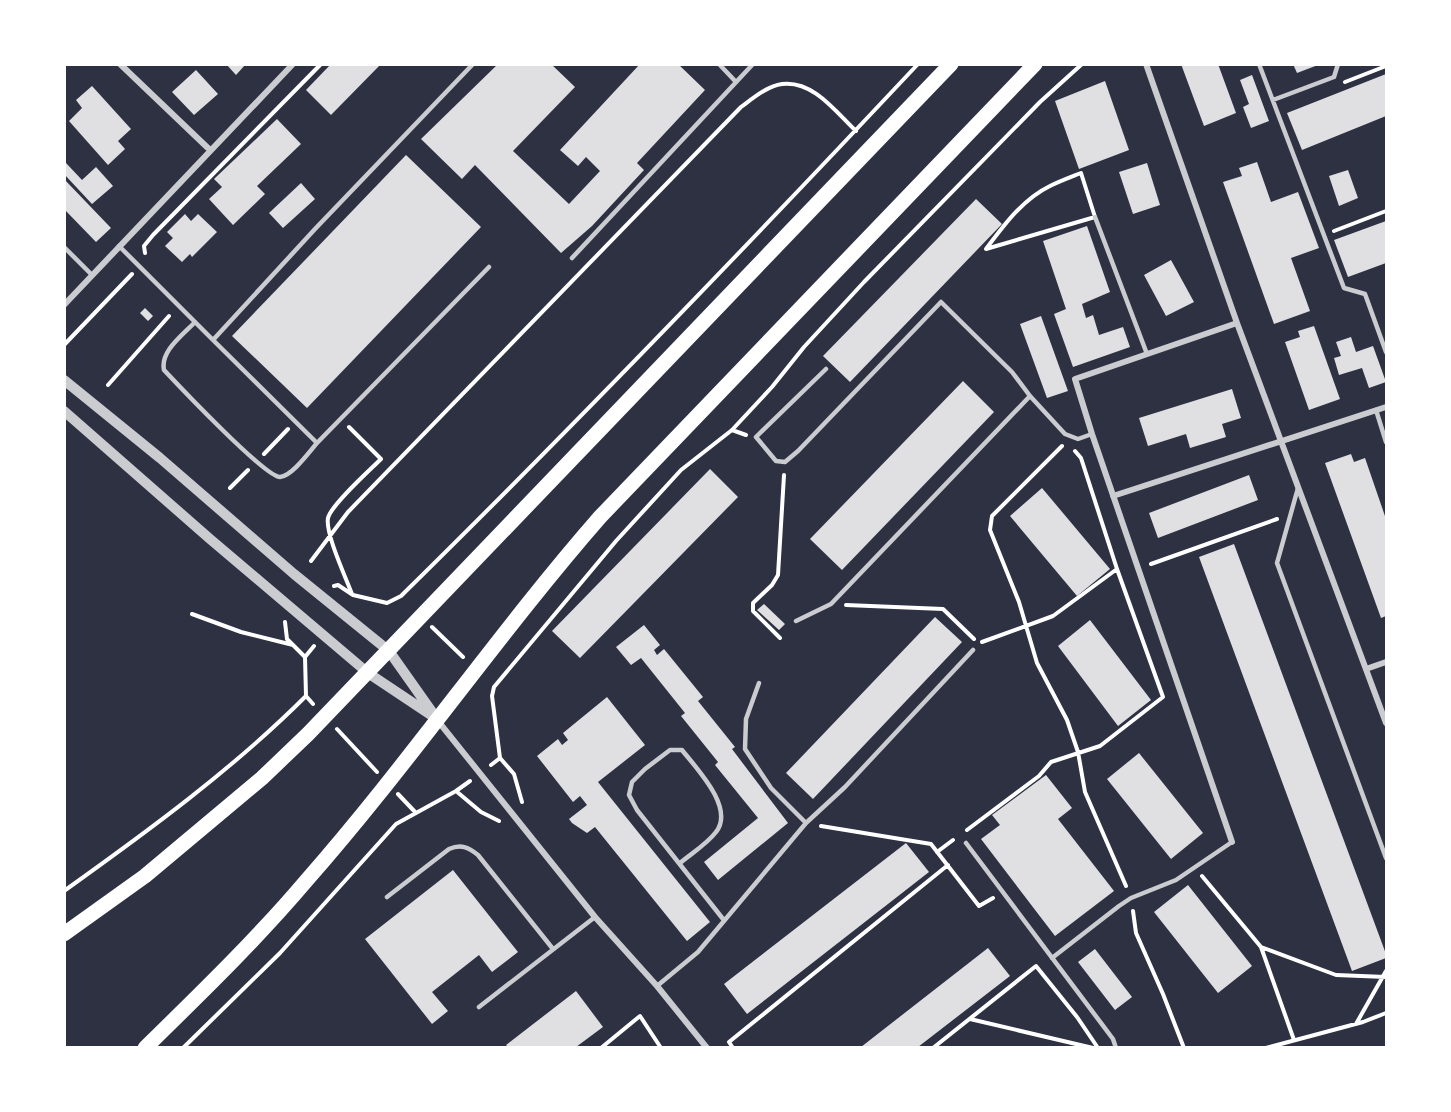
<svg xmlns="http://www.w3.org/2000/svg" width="1451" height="1112" viewBox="0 0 1451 1112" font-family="'DejaVu Sans',sans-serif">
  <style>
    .building { fill: #e0e0e3 }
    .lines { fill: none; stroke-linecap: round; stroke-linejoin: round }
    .path { stroke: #fff; stroke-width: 4 }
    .service { stroke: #caccd0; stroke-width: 4.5 }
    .minor { stroke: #caccd0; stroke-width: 6 }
    .tertiary { stroke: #caccd0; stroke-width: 10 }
    .primary { stroke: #fff; stroke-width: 15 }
  </style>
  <rect width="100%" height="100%" fill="#2d3142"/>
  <!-- building -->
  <path class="building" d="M226,64H246L236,75Z
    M331,64H381L331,115L306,90Z
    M498,64H551L575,87L513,151L569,204L600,171L586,157L578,166L560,150L640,64H678L705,90L637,163L644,170L592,226L561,253L475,165L462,179L421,139Z
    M1181,64H1218L1236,113L1204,126Z
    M1293,64H1318V65L1297,73Z
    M196,70L218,94L194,115L172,92Z
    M1386,74V116L1302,150L1287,113Z
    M1252,75L1269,121L1251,128L1243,107L1249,104L1240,80Z
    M1105,81L1129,150L1079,169L1055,101Z
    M92,86L131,129L118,141L125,149L108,165L69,121L82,108L76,100Z
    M277,119L301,144L257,186L265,194L233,225L209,199L222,187L214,179Z
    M406,155L481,227L307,408L232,336Z
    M1257,162L1271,202L1298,192L1319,248L1291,258L1310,311L1274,324L1223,182L1242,176L1239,168Z
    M66,163L82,180L96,167L113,186L92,204L64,174Z
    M1147,163L1160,205L1133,214L1119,172Z
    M1348,170L1358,198L1339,206L1329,176Z
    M64,179L111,228L96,242L64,209Z
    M301,183L315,199L283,228L269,213Z
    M976,199L1002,224L850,382L823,356Z
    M185,214L191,221L198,214L217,232L192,257L190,254L182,262L165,246L173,238L167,232Z
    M1386,221V263L1348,277L1334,240Z
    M1087,226L1110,292L1082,304L1086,318L1093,315L1099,335L1123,327L1130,347L1073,367L1054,314L1066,309L1043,241Z
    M1171,260L1194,302L1166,316L1144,275Z
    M145,308L153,316L148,321L140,313Z
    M1041,316L1068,391L1047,398L1020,324Z
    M1314,326L1340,399L1309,410L1285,342L1300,337L1298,331Z
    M1351,337L1356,352L1373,346L1386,382L1369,388L1362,368L1339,375L1334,358L1341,356L1336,342Z
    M963,381L994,412L842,570L810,539Z
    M1232,389L1241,418L1222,424L1226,437L1190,448L1186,434L1148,446L1139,418Z
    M1351,454L1354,462L1365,458L1386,519V616L1381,618L1325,463Z
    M710,469L738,497L580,658L552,631Z
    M1249,475L1258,500L1158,538L1149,513Z
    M1042,488L1110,569L1077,596L1010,516Z
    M1234,544L1386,954V958L1352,971L1199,557Z
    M764,604L785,624L779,630L757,610Z
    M935,617L962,642L813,799L786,773Z
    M1090,620L1151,700L1118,726L1058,646Z
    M644,625L660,645L654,650L657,655L664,649L703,697L698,701L735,747L732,749L788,823L718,880L704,862L758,818L715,765L718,762L681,716L685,713L641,658L631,665L616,647Z
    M607,697L645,745L598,782L710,922L687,941L595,827L587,833L572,823L569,819L587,805L580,796L573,802L537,756L558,739L562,745L568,740L563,733Z
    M1139,753L1203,833L1171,859L1107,779Z
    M1046,775L1072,808L1058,819L1114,891L1055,936L981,839L1000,825L992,815Z
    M906,843L929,872L747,1014L724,984Z
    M453,870L518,952L492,972L479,955L432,992L448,1011L432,1024L365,939Z
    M1188,885L1252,966L1218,993L1154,912Z
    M988,948L1010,976L918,1047H861Z
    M1095,949L1132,997L1115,1010L1078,962Z
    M576,991L603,1027L576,1047H508L506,1045Z"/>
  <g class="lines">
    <!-- path -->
    <path class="path" d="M1345,82L1386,66
      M1081,173L1095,217L986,249C1004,225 1023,199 1050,186C1060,181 1071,177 1081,173Z
      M1334,231L1386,211
      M145,253L144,246L153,235L321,64
      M64,345L132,274
      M108,385L169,316
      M349,427L381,459C370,470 331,505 328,518C325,533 346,578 352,594
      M732,430L746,435
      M1062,446L992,516L990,530L1019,602L1037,663L1067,720L1078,752L1085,792L1126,886
      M264,454L288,429
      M230,488L248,470
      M311,561L348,512L741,107C752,99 767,86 782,84C813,80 836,112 856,131
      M1151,564L1277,519
      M334,586L338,585L353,595L387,603L401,596C577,423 748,245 918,64
      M846,605L943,609L974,639
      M192,614L241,632L293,645
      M285,622L287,639L305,657
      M432,627L463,657
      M780,638L753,611V603L772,585L778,575L784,475
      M982,642L1053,616L1117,569L1081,458L1075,451
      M313,704L306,696L305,657L314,646
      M337,729L377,772
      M500,758L514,774L522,802
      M491,765L500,758L492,696L494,687L616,541L681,470L732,430L772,387L804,347L864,282L1040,102L1082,64
      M456,791L481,812L499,821
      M398,794L416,813
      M821,826L931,844L979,906L993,898
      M967,830L1039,776L1051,762L1100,746L1163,697L1117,569
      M937,852L953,840
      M1202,876L1261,947
      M64,891C148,831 233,769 306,696
      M1133,911L1136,933L1163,994L1184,1048
      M970,1019L1093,1048
      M1356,1024L1386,971
      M1294,1040L1261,947L1336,975L1386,977
      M183,1048L280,953L396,824L456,791L470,781
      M601,1048L640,1016L661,1048
      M733,1048L729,1042L948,865
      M933,1048L1036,966L1077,1017L1098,1048
      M1266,1048L1363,1022L1386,1013"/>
    <!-- service -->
    <path class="service" d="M719,64L736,82
      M1259,64L1344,288L1365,294L1386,352
      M1273,100L1334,77L1338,64
      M1095,217L1147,354
      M119,246L213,340L315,229L473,64
      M64,247L92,275
      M572,258L753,64
      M195,322C183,335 160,351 164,370C179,386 265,477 280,477C292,476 309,452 317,443
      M213,340L317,443L489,267
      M826,369L756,437L776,461L785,462L798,451L941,302L1012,372L1030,396L1065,434L1078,439L1092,434
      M1376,410L1386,442
      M1298,488L1277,563L1386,858
      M796,621L831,604L1030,396
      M759,683L746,719L745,749L771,788L806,823
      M966,843L1113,1039L1116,1048
      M680,863C692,853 707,844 716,832C735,808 697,769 682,750H670L645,769L632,782L629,795L637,810L723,919
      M387,897L449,849C461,844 468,847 478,855L553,949
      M1052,958L1119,906L1131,898L1176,880L1232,842
      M657,986L698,952L806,823L845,787L973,650
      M479,1007L595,917"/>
    <!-- minor -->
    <path class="minor" d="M120,64L210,150
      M1146,64L1237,323L1386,723
      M64,305L293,64
      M1113,496L1386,407
      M1366,669L1386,662
      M438,721L595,917L657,986L707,1048
      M1232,842L1092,434L1075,379L1237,323"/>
    <!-- tertiary -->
    <path class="tertiary" d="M64,380L160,458L294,574L389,651L437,719
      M64,411L210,539L368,673L431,715"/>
    <!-- primary -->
    <path class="primary" d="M64,934L145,876L262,778L308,734L951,64
      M145,1048C200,994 256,940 306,881C409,764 497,635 600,517L1035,64"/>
  </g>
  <!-- border -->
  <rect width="1451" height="1112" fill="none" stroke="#ffffff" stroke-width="132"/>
</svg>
